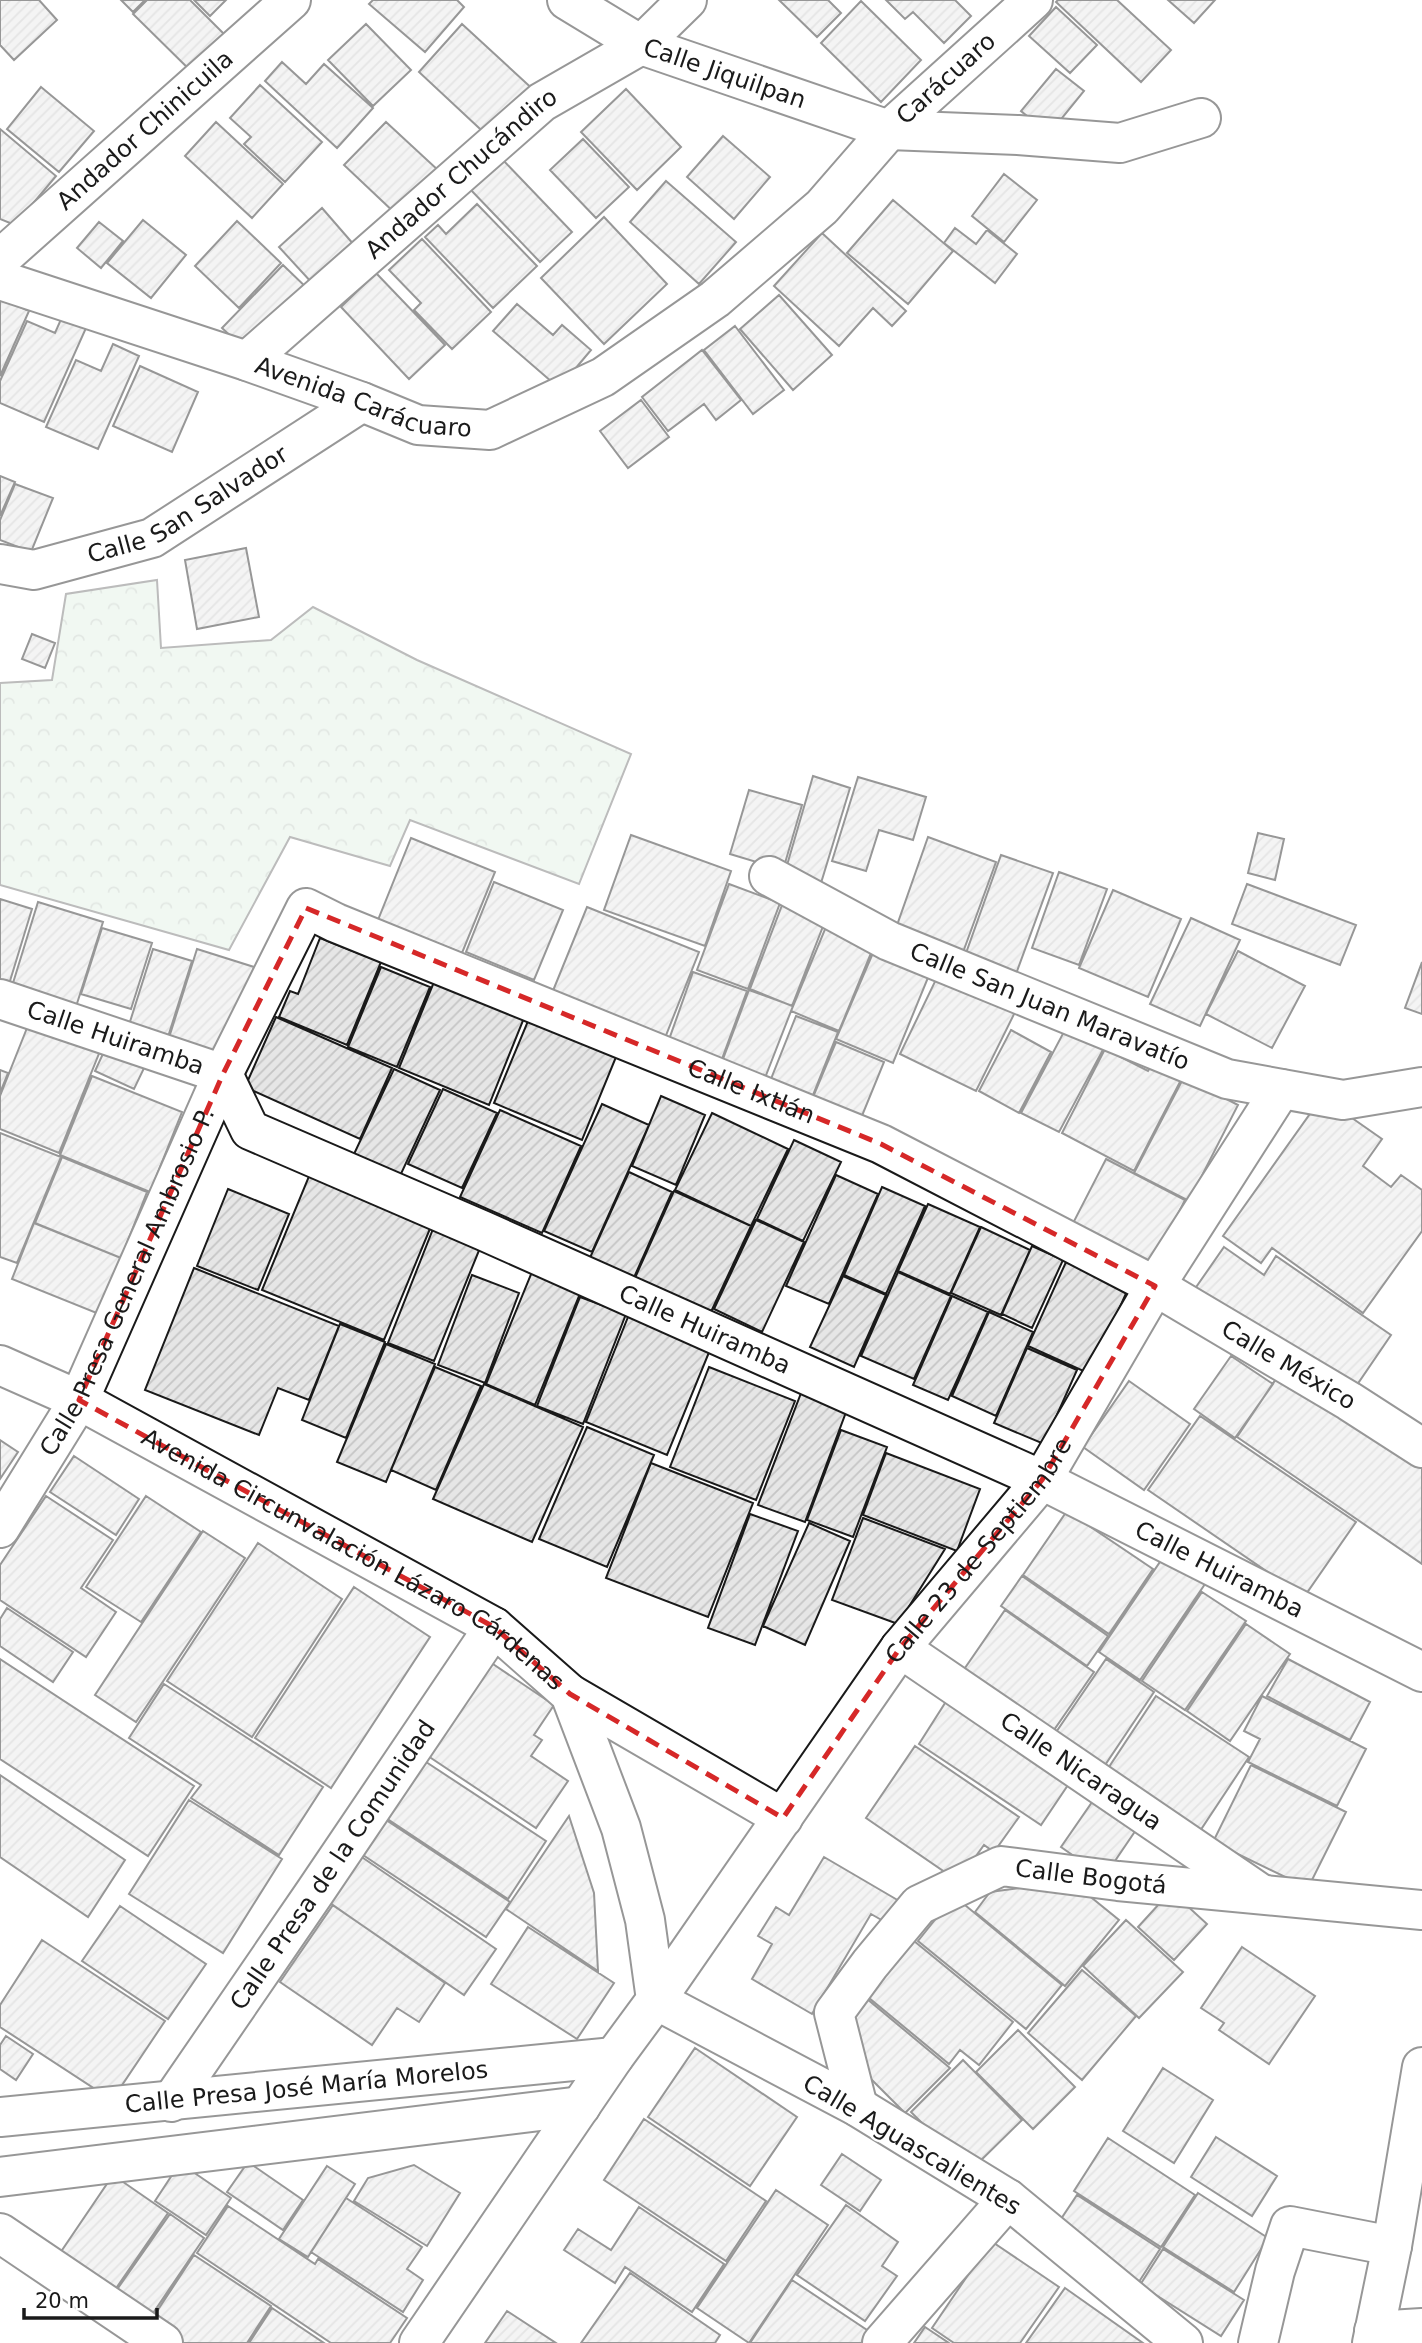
<svg xmlns="http://www.w3.org/2000/svg" width="1422" height="2343" viewBox="0 0 1422 2343" font-family="'DejaVu Sans',sans-serif">
  <style>
    .forest { fill: url(#forest-crowns); stroke: #6a6a6a; stroke-width: 2 }
    .building { fill: url(#building-hatch); stroke: #1a1a1a; stroke-width: 2 }
    .lines { fill: none; stroke-linecap: round; stroke-linejoin: round }
    .street-casing { stroke: #1a1a1a; stroke-width: 42 }
    .secondary-casing { stroke: #1a1a1a; stroke-width: 42 }
    .street { stroke: #fff; stroke-width: 38 }
    .secondary { stroke: #fff; stroke-width: 38 }
    .marked { fill: none; stroke: #d62828; stroke-width: 5; stroke-dasharray: 14 9; stroke-linejoin: round }
    .labels { text-anchor: middle; stroke-width: 5; stroke-linejoin: round; paint-order: stroke }
    .street-label { font-size: 24px; fill: #1a1a1a; stroke: #fff }
  </style>
  <defs>
    <pattern id="forest-crowns" width="20" height="18" patternUnits="userSpaceOnUse" patternTransform="scale(1.75)"><rect width="20" height="18" fill="#e0efe3"/><path d="M2 6a3 3 0 1 1 6 0M12 15a3 3 0 1 1 6 0" fill="none" stroke="#c0ccc2"/></pattern>
    <pattern id="building-hatch" width="6" height="6" patternUnits="userSpaceOnUse" patternTransform="scale(1.75)"><rect width="6" height="6" fill="#e6e6e6"/><path d="M-1 1l2-2M0 6l6-6M5 7l2-2" fill="none" stroke="#c5c5c5"/></pattern>
  </defs>
  <rect width="100%" height="100%" fill="#fff"/>
  <!-- forest -->
  <path class="forest" d="M157,580L161,648L271,640L313,607L417,660L631,754L579,884L410,820L390,866L290,837L229,950L0,885V683L52,680L66,594Z"/>
  <!-- building -->
  <path class="building" d="M0,0H39L57,20L14,60L0,45Z
    M121,0H145L133,12Z
    M147,0H190L233,43L198,78L133,14Z
    M194,0H226L210,16Z
    M373,0H457L464,7L425,52L369,4Z
    M779,0H828L841,13L817,37Z
    M886,0H955L971,16L944,43L913,12L905,19Z
    M1058,0H1117L1171,50L1141,82L1056,2Z
    M1168,0H1215L1194,23Z
    M861,1L921,60L881,102L821,43Z
    M1056,7L1097,45L1070,73L1029,36Z
    M366,24L411,70L373,106L328,60Z
    M462,24L537,93L493,141L419,72Z
    M282,62L306,84L324,64L373,108L337,148L265,81Z
    M1056,69L1084,91L1049,134L1021,111Z
    M260,85L322,142L285,182L244,144L251,137L230,118Z
    M41,87L94,131L59,172L7,129Z
    M626,89L681,147L637,190L581,132Z
    M216,122L283,184L252,218L185,156Z
    M386,122L439,171L397,215L344,165Z
    M0,129L56,176L15,225L0,219Z
    M723,136L770,177L734,219L687,177Z
    M583,139L629,187L596,218L550,170Z
    M501,158L572,232L540,262L469,188Z
    M1004,174L1037,200L1004,242L972,216Z
    M666,181L736,242L699,284L630,222Z
    M893,200L953,251L908,304L847,253Z
    M477,204L537,266L493,308L425,237L438,225L446,234Z
    M322,208L355,246L313,284L279,247Z
    M604,217L667,284L604,344L541,278Z
    M143,220L186,255L151,298L107,263Z
    M237,221L281,263L239,308L195,266Z
    M99,222L123,241L101,268L77,248Z
    M955,228L976,244L987,230L1017,254L995,283L944,243Z
    M822,233L906,311L892,326L873,308L839,346L774,286Z
    M422,239L491,312L452,349L414,310L421,303L389,270Z
    M283,265L311,292L251,355L222,328Z
    M376,273L445,345L409,379L341,307Z
    M779,295L832,355L793,390L740,329Z
    M0,298L29,311L0,376Z
    M517,304L553,335L562,325L591,350L559,388L493,331Z
    M62,317L86,328L44,422L0,403V381L27,321L55,333Z
    M735,326L784,390L753,414L704,350Z
    M113,344L139,356L98,449L46,427L76,360L101,371Z
    M702,350L741,400L716,420L704,404L668,431L642,397Z
    M140,366L198,392L172,452L113,426Z
    M641,400L669,437L628,468L600,431Z
    M0,476L15,482L0,516Z
    M15,484L53,498L31,552L0,540V520Z
    M246,548L259,617L197,629L185,560Z
    M32,634L55,643L45,668L22,659Z
    M813,776L850,788L821,883L785,872Z
    M858,777L926,797L913,840L879,830L866,871L832,861Z
    M749,790L802,805L783,870L730,854Z
    M1258,833L1284,839L1275,880L1248,873Z
    M631,835L731,871L705,946L604,910Z
    M928,837L996,862L962,955L895,931Z
    M411,838L495,872L462,953L378,920Z
    M1001,855L1053,873L1016,974L965,956Z
    M1059,872L1107,889L1079,965L1032,948Z
    M494,882L563,910L534,980L466,952Z
    M729,884L780,903L748,989L697,970Z
    M1247,884L1356,925L1340,965L1232,924Z
    M1113,890L1181,919L1148,997L1079,968Z
    M0,899L32,909L6,994L0,992Z
    M784,900L827,916L792,1006L750,989Z
    M38,902L103,922L73,1016L9,996Z
    M587,907L699,952L661,1048L548,1003Z
    M1191,918L1240,940L1200,1026L1150,1004Z
    M828,922L876,941L839,1031L791,1011Z
    M102,928L152,943L131,1009L81,994Z
    M320,938L381,962L347,1045L279,1017L290,991L298,994Z
    M879,939L934,963L893,1063L836,1039Z
    M153,949L192,961L167,1040L128,1028Z
    M197,949L254,967L224,1062L167,1044Z
    M1238,951L1305,986L1272,1048L1206,1014Z
    M1422,962V1014L1405,1008Z
    M943,965L1020,1002L976,1091L900,1054Z
    M381,967L430,987L397,1067L348,1047Z
    M693,972L747,991L719,1067L666,1048Z
    M436,977L526,1013L489,1105L399,1068Z
    M749,990L793,1006L763,1083L720,1067Z
    M796,1016L838,1032L811,1100L769,1084Z
    M276,1017L392,1068L360,1139L245,1087Z
    M528,1021L616,1057L582,1140L494,1103Z
    M29,1023L100,1051L59,1153L0,1129V1096Z
    M1067,1026L1105,1046L1059,1132L1021,1113Z
    M1011,1030L1051,1052L1019,1113L979,1091Z
    M836,1042L884,1062L857,1128L808,1109Z
    M107,1045L146,1064L134,1089L95,1071Z
    M1105,1049L1148,1071L1153,1063L1182,1078L1134,1171L1062,1133Z
    M394,1069L440,1090L400,1176L354,1154Z
    M0,1070L8,1073L0,1093Z
    M92,1076L182,1112L150,1192L60,1155Z
    M1184,1077L1238,1105L1189,1201L1134,1173Z
    M443,1089L497,1113L462,1188L408,1164Z
    M661,1096L705,1115L676,1185L632,1166Z
    M1322,1097L1382,1139L1363,1166L1391,1187L1401,1175L1422,1190V1231L1363,1313L1272,1248L1261,1263L1223,1236Z
    M602,1104L649,1125L592,1252L544,1231Z
    M500,1110L581,1146L542,1233L460,1197Z
    M712,1113L788,1149L751,1226L675,1190Z
    M0,1133L61,1157L17,1263L0,1257Z
    M794,1140L841,1162L803,1241L757,1219Z
    M62,1157L147,1192L121,1258L35,1223Z
    M1106,1159L1185,1200L1150,1270L1070,1229Z
    M312,1169L434,1219L384,1340L262,1290Z
    M629,1172L672,1192L632,1282L588,1262Z
    M836,1175L878,1194L829,1304L786,1286Z
    M882,1187L925,1206L886,1294L844,1275Z
    M228,1189L289,1214L258,1290L197,1266Z
    M674,1191L751,1226L710,1314L634,1280Z
    M928,1204L980,1227L950,1294L898,1271Z
    M756,1220L804,1242L762,1332L714,1309Z
    M34,1223L121,1258L99,1314L12,1279Z
    M981,1227L1030,1250L1001,1315L951,1293Z
    M433,1229L480,1248L434,1361L388,1343Z
    M1032,1246L1063,1260L1032,1328L1002,1314Z
    M1224,1247L1264,1275L1276,1256L1391,1335L1348,1398L1192,1293Z
    M1066,1262L1128,1289L1090,1374L1028,1346Z
    M534,1267L583,1286L535,1405L486,1384Z
    M194,1268L339,1326L309,1400L278,1388L259,1435L145,1390Z
    M898,1272L951,1296L914,1379L861,1356Z
    M472,1275L519,1293L485,1383L438,1365Z
    M843,1276L886,1295L854,1367L810,1347Z
    M952,1296L988,1312L948,1400L913,1385Z
    M580,1297L626,1314L583,1424L537,1406Z
    M630,1312L712,1345L667,1455L586,1422Z
    M989,1312L1033,1332L996,1416L952,1396Z
    M340,1324L385,1342L346,1438L302,1420Z
    M386,1344L435,1364L386,1482L337,1462Z
    M1027,1348L1077,1370L1044,1444L994,1423Z
    M1231,1356L1273,1384L1235,1438L1194,1409Z
    M435,1367L481,1386L436,1490L391,1470Z
    M709,1367L795,1401L756,1500L670,1467Z
    M1282,1370L1422,1466V1564L1237,1437Z
    M1129,1381L1190,1424L1144,1490L1083,1447Z
    M484,1384L583,1427L532,1542L433,1499Z
    M803,1388L849,1404L805,1522L758,1505Z
    M1200,1416L1356,1522L1304,1597L1148,1490Z
    M587,1427L654,1455L607,1567L539,1539Z
    M841,1430L887,1447L853,1537L807,1520Z
    M0,1440L18,1452L0,1479Z
    M886,1453L980,1489L957,1551L863,1515Z
    M74,1456L139,1499L116,1535L50,1492Z
    M651,1463L753,1503L708,1617L606,1578Z
    M46,1496L113,1540L81,1588L116,1612L86,1657L0,1600V1565Z
    M146,1496L201,1532L141,1622L86,1587Z
    M1067,1511L1153,1569L1109,1634L1023,1575Z
    M750,1514L798,1531L755,1645L708,1628Z
    M863,1518L945,1549L898,1624L832,1600Z
    M809,1523L850,1541L805,1645L763,1626Z
    M203,1531L245,1558L136,1722L95,1695Z
    M258,1543L342,1599L252,1737L167,1681Z
    M1164,1556L1205,1584L1140,1680L1099,1652Z
    M1022,1576L1108,1636L1087,1666L1001,1606Z
    M354,1587L430,1637L331,1788L255,1738Z
    M1202,1592L1246,1621L1185,1710L1142,1681Z
    M7,1608L73,1652L53,1682L0,1646V1619Z
    M1005,1610L1094,1672L1045,1743L956,1681Z
    M1246,1624L1290,1654L1230,1741L1187,1711Z
    M0,1659L194,1786L148,1856L0,1759Z
    M1106,1659L1154,1692L1097,1777L1048,1744Z
    M1288,1659L1370,1702L1350,1740L1267,1696Z
    M487,1660L554,1705L534,1735L542,1740L531,1756L568,1781L536,1828L425,1754Z
    M164,1684L323,1787L279,1855L191,1798L201,1785L129,1738Z
    M1156,1696L1249,1757L1196,1837L1103,1776Z
    M1262,1696L1366,1749L1337,1806L1248,1762L1260,1739L1244,1731Z
    M947,1700L1070,1782L1041,1825L919,1744Z
    M915,1746L1019,1817L994,1852L984,1845L958,1881L866,1818Z
    M420,1758L546,1841L508,1899L383,1816Z
    M1251,1765L1346,1812L1308,1888L1213,1842Z
    M0,1775L125,1860L88,1917L0,1857Z
    M1097,1795L1140,1824L1104,1877L1061,1847Z
    M189,1800L282,1859L223,1953L129,1894Z
    M569,1816L594,1893L598,1971L506,1909Z
    M383,1818L510,1902L486,1937L360,1853Z
    M350,1849L496,1949L464,1995L318,1895Z
    M824,1857L906,1905L892,1926L871,1914L812,2014L752,1979L772,1944L758,1936L776,1907L789,1915Z
    M1071,1881L1119,1920L1065,1986L975,1912L990,1892Z
    M1171,1891L1207,1924L1174,1960L1138,1927Z
    M954,1896L1062,1985L1026,2029L918,1941Z
    M333,1905L445,1983L419,2022L397,2008L372,2045L280,1982Z
    M120,1906L206,1964L168,2019L82,1961Z
    M1126,1920L1183,1972L1139,2018L1083,1966Z
    M528,1927L614,1983L577,2039L491,1984Z
    M903,1932L1013,2022L979,2065L960,2050L949,2064L857,1988Z
    M42,1940L165,2021L112,2100L0,2027V2005Z
    M1242,1947L1315,1996L1269,2064L1219,2030L1224,2023L1201,2008Z
    M1082,1970L1136,2016L1082,2080L1028,2033Z
    M855,1989L950,2068L905,2113L854,2062Z
    M1018,2030L1075,2087L1033,2129L976,2072Z
    M6,2036L33,2054L16,2080L0,2069V2045Z
    M695,2048L797,2117L750,2186L648,2117Z
    M963,2060L1022,2120L970,2171L911,2112Z
    M1163,2068L1213,2100L1174,2163L1123,2131Z
    M644,2119L766,2201L726,2261L604,2180Z
    M1216,2137L1277,2176L1252,2216L1191,2177Z
    M1108,2138L1195,2195L1161,2247L1074,2191Z
    M842,2154L881,2180L860,2211L821,2185Z
    M248,2162L303,2200L283,2230L227,2192Z
    M180,2163L231,2198L206,2235L155,2201Z
    M414,2165L460,2193L427,2246L354,2201L368,2178Z
    M327,2166L355,2184L308,2257L279,2239Z
    M113,2175L168,2213L108,2300L54,2262Z
    M776,2190L828,2225L749,2343L697,2308Z
    M1198,2193L1268,2238L1234,2292L1163,2247Z
    M1077,2195L1160,2249L1135,2288L1051,2234Z
    M346,2198L422,2247L407,2269L423,2280L403,2312L311,2252Z
    M846,2205L898,2242L882,2266L897,2276L865,2321L797,2275Z
    M228,2206L315,2264L318,2259L407,2318L390,2343H331L197,2253Z
    M639,2207L724,2264L692,2312L625,2267L615,2283L564,2250L578,2229L611,2250Z
    M170,2214L204,2238L147,2322L111,2298Z
    M991,2241L1059,2287L1020,2343H954L932,2328Z
    M1163,2249L1244,2300L1221,2336L1140,2285Z
    M194,2255L271,2306L247,2343H169L146,2328Z
    M630,2273L720,2335L715,2343H581Z
    M792,2280L870,2332L862,2343H750Z
    M1065,2288L1143,2343H1026Z
    M272,2308L324,2343H249Z
    M507,2311L556,2343H485Z
    M925,2327L949,2343H914Z"/>
  <g class="lines">
    <!-- street casing -->
    <g class="street-casing">
      <g id="street">
        <path id="s1" d="M567,0L641,45L889,130L1018,135L1120,143L1201,118"/>
        <path id="s2" d="M0,259L291,0"/>
        <path id="s3" d="M0,280L247,361L362,402L418,425L490,430L603,377L715,299L822,207L889,130L1033,0"/>
        <path id="s4" d="M247,361L542,102L641,45L687,0"/>
        <path id="s5" d="M0,564L34,570L152,538L362,402"/>
        <path id="s6" d="M769,876L889,941L1227,1079L1343,1100L1422,1087"/>
        <path id="s7" d="M0,999L223,1074L250,1130L484,1231L1042,1480L1422,1672"/>
        <path id="s8" d="M0,1528L79,1400L223,1074L306,908L336,923L881,1144L1155,1286L1349,1401L1422,1448"/>
        <path id="s9" d="M900,1648L1261,1894"/>
        <path d="M570,1694L783,1818"/>
        <path id="s10" d="M171,2102L315,1892L494,1627"/>
        <path id="s11" d="M858,2107L834,2013L870,1964L919,1905L1001,1866L1118,1881L1422,1910"/>
        <path id="s12" d="M0,2117L614,2057"/>
        <path d="M0,2177L581,2106"/>
        <path d="M0,2233L163,2343"/>
        <path d="M1374,2331L1422,2328"/>
        <path d="M882,2343L1008,2199"/>
        <path id="s13" d="M1183,2343L1008,2199L858,2107L656,2000L900,1648L1042,1480L1155,1286L1281,1089"/>
        <path d="M1258,2343L1275,2271L1290,2226L1392,2246"/>
        <path d="M1372,2343L1392,2246L1422,2067"/>
      </g>
    </g>
    <!-- secondary casing -->
    <g class="secondary-casing">
      <g id="secondary">
        <path id="s14" d="M0,1365L79,1400L494,1627L570,1694L621,1828L645,1920L656,2000L614,2057L419,2343"/>
      </g>
    </g>
    <!-- street -->
    <use href="#street" class="street"/>
    <!-- secondary -->
    <use href="#secondary" class="secondary"/>
  </g>
  <!-- marked area -->
  <path d="M0 0H1422V2343H0ZM306,908L881,1144L1155,1286L1042,1480L900,1648L783,1818L570,1694L494,1627L79,1400L223,1074Z" fill="#fff" fill-opacity=".55" fill-rule="evenodd"/>
  <path class="marked" d="M306,908L881,1144L1155,1286L1042,1480L900,1648L783,1818L570,1694L494,1627L79,1400L223,1074Z"/>
  <g class="labels">
    <!-- street labels -->
    <g class="street-label">
      <text dy="8" stroke="none"><textPath href="#s1" startOffset="175">Calle Jiquilpan</textPath></text>
      <text dy="8" stroke="none"><textPath href="#s3" startOffset="1096">Carácuaro</textPath></text>
      <text dy="8" stroke="none"><textPath href="#s2" startOffset="194">Andador Chinicuila</textPath></text>
      <text dy="8" stroke="none"><textPath href="#s4" startOffset="285">Andador Chucándiro</textPath></text>
      <text dy="8" stroke="none"><textPath href="#s3" startOffset="383">Avenida Carácuaro</textPath></text>
      <text dy="8" stroke="none"><textPath href="#s5" startOffset="203">Calle San Salvador</textPath></text>
      <text dy="8" stroke="none"><textPath href="#s6" startOffset="310">Calle San Juan Maravatío</textPath></text>
      <text dy="8" stroke="none"><textPath href="#s7" startOffset="122">Calle Huiramba</textPath></text>
      <text dy="8" stroke="none"><textPath href="#s8" startOffset="1174">Calle Ixtlán</textPath></text>
      <text dy="8" stroke="none"><textPath href="#s8" startOffset="278">Calle Presa General Ambrosio P.</textPath></text>
      <text dy="8" stroke="none"><textPath href="#s7" startOffset="794">Calle Huiramba</textPath></text>
      <text dy="8" stroke="none"><textPath href="#s8" startOffset="1778">Calle México</textPath></text>
      <text dy="8" stroke="none"><textPath href="#s13" startOffset="1185">Calle 23 de Septiembre</textPath></text>
      <text dy="8" stroke="none"><textPath href="#s14" startOffset="404">Avenida Circunvalación Lázaro Cárdenas</textPath></text>
      <text dy="8" stroke="none"><textPath href="#s7" startOffset="1362">Calle Huiramba</textPath></text>
      <text dy="8" stroke="none"><textPath href="#s9" startOffset="219">Calle Nicaragua</textPath></text>
      <text dy="8" stroke="none"><textPath href="#s10" startOffset="287">Calle Presa de la Comunidad</textPath></text>
      <text dy="8" stroke="none"><textPath href="#s11" startOffset="416">Calle Bogotá</textPath></text>
      <text dy="8" stroke="none"><textPath href="#s12" startOffset="308">Calle Presa José María Morelos</textPath></text>
      <text transform="translate(912 2145) rotate(31)" y="8">Calle Aguascalientes</text>
    </g>
  </g>
  <!-- scale -->
  <path d="M24 2308v10h133v-10" fill="none" stroke="#1a1a1a" stroke-width="3.5"/>
  <text x="35" y="2308" font-size="21" fill="#1a1a1a" stroke="#ffffff" stroke-width="5" paint-order="stroke">20 m</text>
</svg>
